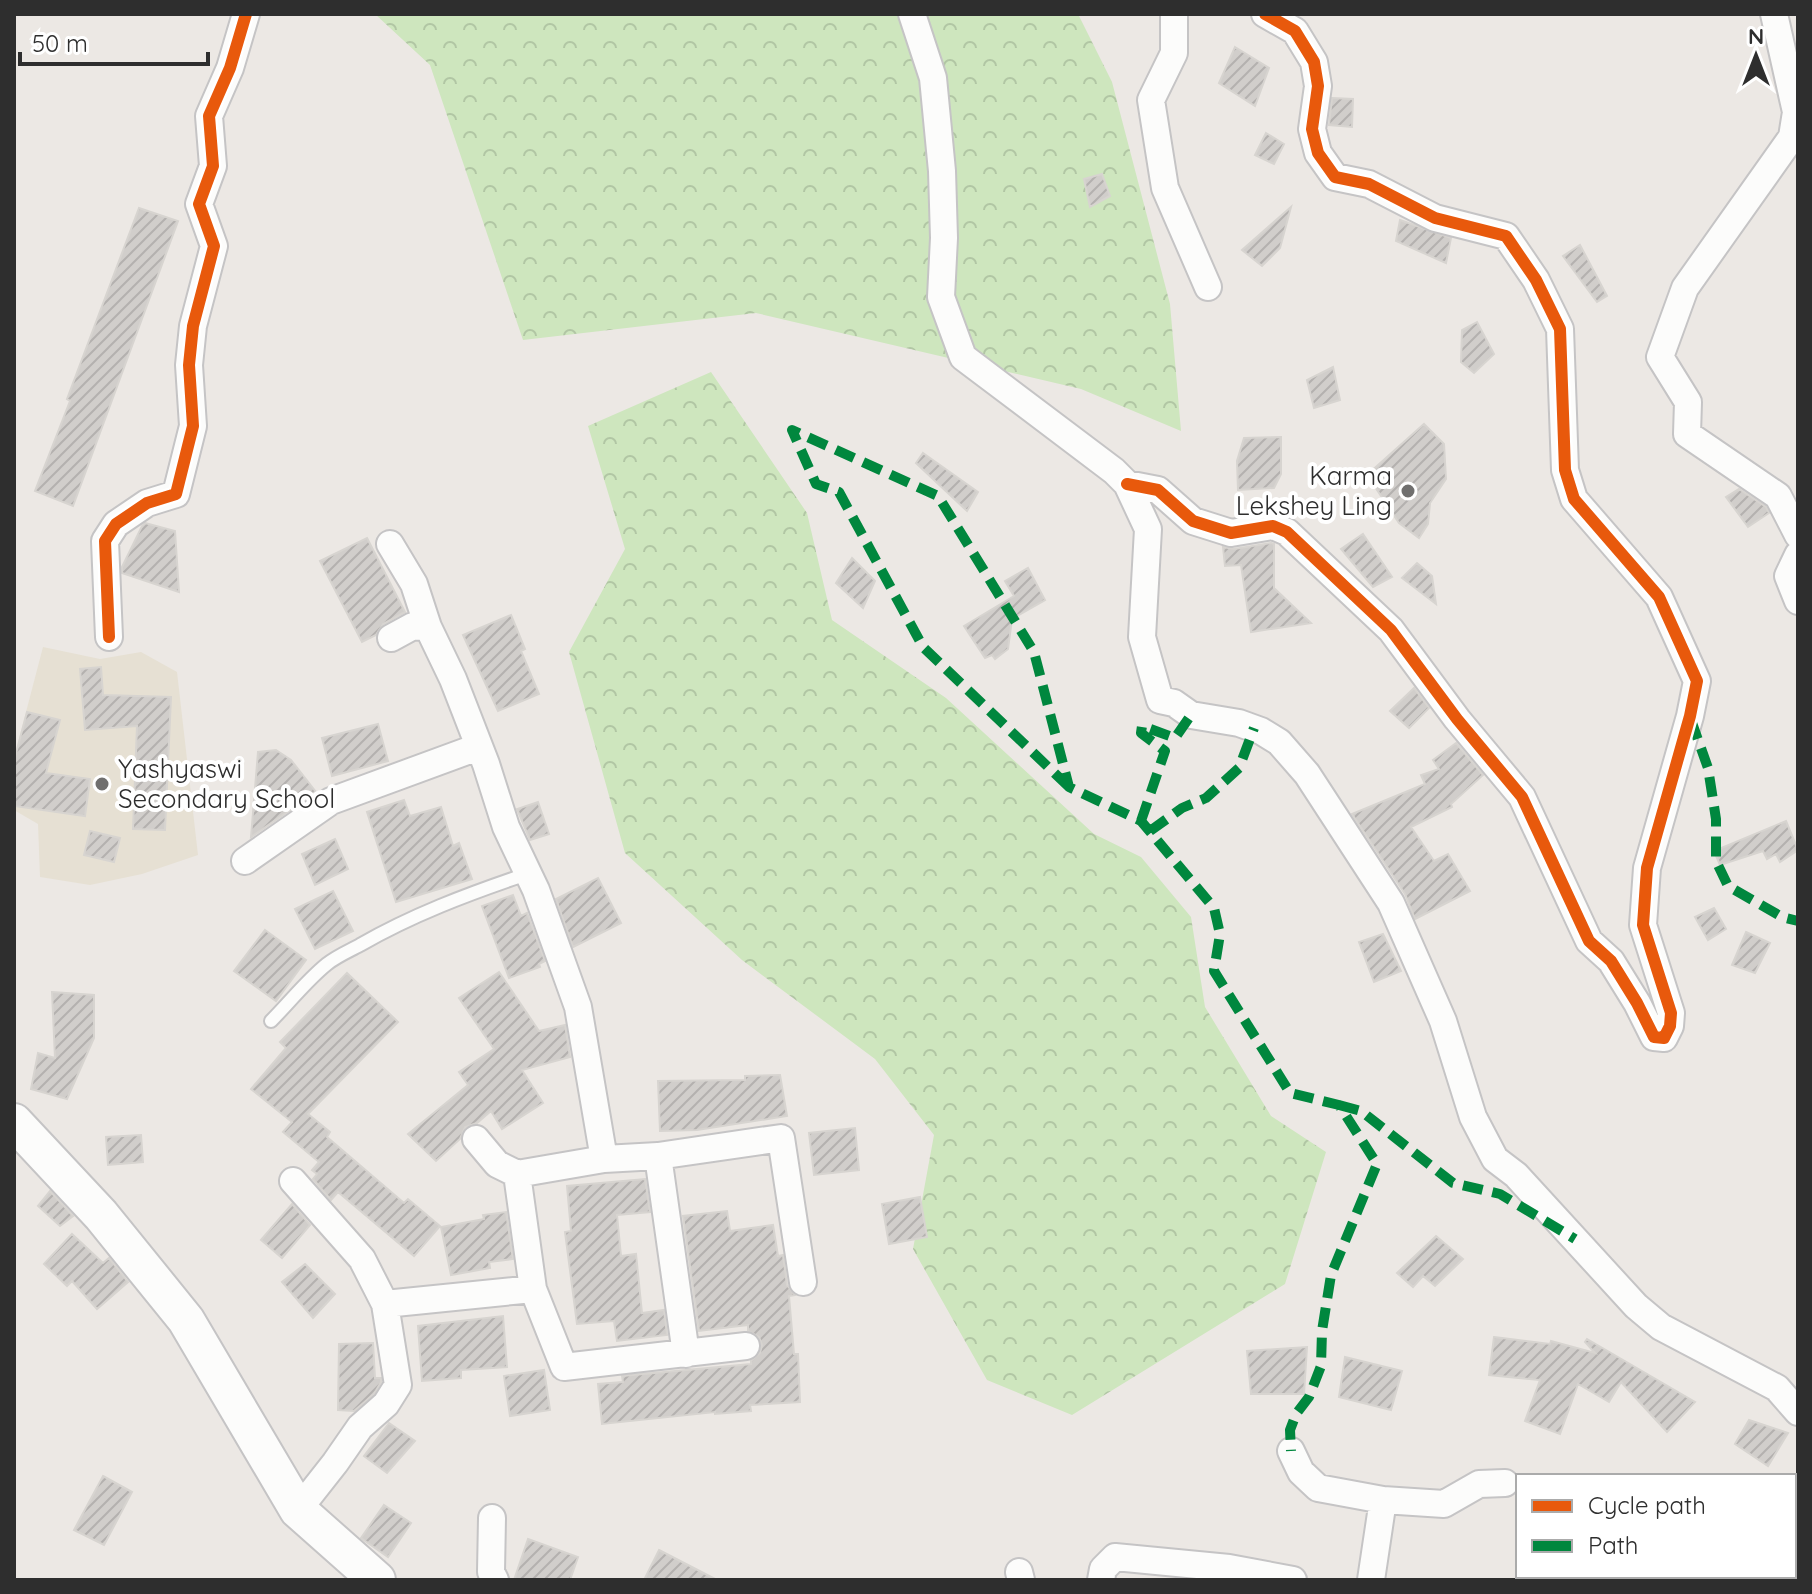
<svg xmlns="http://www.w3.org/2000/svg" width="1812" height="1594" viewBox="0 0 1812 1594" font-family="Quicksand,sans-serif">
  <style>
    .education { fill: #e6e0d3 }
    .forest { fill: url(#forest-crowns) }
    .building { fill: url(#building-hatch); stroke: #d7d4d0; stroke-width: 2 }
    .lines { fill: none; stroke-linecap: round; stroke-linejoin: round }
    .service-casing { stroke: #c5c4c5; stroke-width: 16 }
    .minor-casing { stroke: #c5c4c5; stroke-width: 30 }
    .secondary-casing { stroke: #c5c4c5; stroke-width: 40 }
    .service { stroke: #fcfcfb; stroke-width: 12 }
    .minor { stroke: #fcfcfb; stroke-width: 26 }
    .secondary { stroke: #fcfcfb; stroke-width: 36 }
    .quiet { stroke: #00873e; stroke-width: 10; stroke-dasharray: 20 10; stroke-linecap: butt }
    .cycleway-casing { stroke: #fff; stroke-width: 17 }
    .cycleway { stroke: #e8590c; stroke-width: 12 }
    .poi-dot { fill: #706f6e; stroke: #fff; stroke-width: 3 }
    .labels { text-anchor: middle; stroke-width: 8; stroke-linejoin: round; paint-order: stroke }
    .poi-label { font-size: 26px; fill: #2e2e2e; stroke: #fff; text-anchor: end }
  </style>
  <defs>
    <pattern id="forest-crowns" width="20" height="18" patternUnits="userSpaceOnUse" patternTransform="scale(2)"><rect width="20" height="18" fill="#cee6be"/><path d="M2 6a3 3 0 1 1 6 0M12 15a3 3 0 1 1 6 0" fill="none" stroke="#b1c6a4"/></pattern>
    <pattern id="building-hatch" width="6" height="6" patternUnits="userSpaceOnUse" patternTransform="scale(2)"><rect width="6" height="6" fill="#d1cecb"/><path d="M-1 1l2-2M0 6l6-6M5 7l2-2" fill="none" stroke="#b4b1af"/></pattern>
  </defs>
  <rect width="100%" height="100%" fill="#ece8e4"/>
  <!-- education -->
  <path class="education" d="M43,647L100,659L141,652L177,672L198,855L142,874L90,885L40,877L38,824L14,810V758Z"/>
  <!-- forest -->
  <path class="forest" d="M375,14H1078L1112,82L1170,304L1181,431L1081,389L756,313L523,340L430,65Z
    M711,372L807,513L832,620L946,698L1094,834L1141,857L1191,917L1205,1007L1271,1116L1326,1152L1285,1284L1072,1415L987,1380L913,1249L934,1135L875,1059L742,960L625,853L569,652L625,549L588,426Z"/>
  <!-- building -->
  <path class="building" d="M1235,47L1269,68L1255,106L1219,83Z
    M1332,98L1353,99L1352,127L1329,125Z
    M1266,133L1284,144L1274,164L1255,155Z
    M1102,174L1110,196L1090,207L1084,179Z
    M1291,207L1280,248L1262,266L1242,250Z
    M139,208L178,221L73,506L35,491L70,401L67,399Z
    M1400,220L1451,238L1446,263L1396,241Z
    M1580,245L1607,296L1597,302L1563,256Z
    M1477,322L1494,354L1474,373L1461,362L1462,330Z
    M1333,367L1340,400L1314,408L1307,380Z
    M1424,424L1444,444L1446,479L1430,503L1428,524L1419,538L1399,523L1367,475Z
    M1281,437V474L1274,488L1238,490L1237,461L1244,438Z
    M923,453L978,492L967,511L916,463Z
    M1739,489L1766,507L1769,513L1748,527L1726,497Z
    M145,523L175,531L179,592L122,573V567L142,526Z
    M1363,534L1392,577L1373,587L1341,549Z
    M367,538L405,612L383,624L376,635L362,642L320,561Z
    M1271,543L1274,544V588L1311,623L1251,632L1241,565L1225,566L1223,547L1234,549Z
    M852,558L875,581L863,608L836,583Z
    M1417,563L1432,576L1436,604L1402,578Z
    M1028,568L1045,600L1012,619L1008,649L995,659L992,655L985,658L964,626L1014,596L1005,581Z
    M511,615L525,649L521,651L539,694L498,711L463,635Z
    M101,667L103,695L171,697L165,830L133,829L137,726L85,730L80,669Z
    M1414,688L1429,708L1409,728L1390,711Z
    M27,712L60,720L46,773L90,779L85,816L14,806V761Z
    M378,724L388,761L332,776L322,738Z
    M1456,743L1483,775L1451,804L1452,807L1411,827L1434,861L1448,854L1470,891L1415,919L1405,894L1352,814L1425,784L1421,775L1439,769L1433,760Z
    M276,750L291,760L316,792L251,837L258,752Z
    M404,800L410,816L441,807L453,846L459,843L472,879L396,902L367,812Z
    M538,802L549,834L530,840L517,809Z
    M1786,821L1798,850L1780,862L1776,854L1767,859L1763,851L1720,865L1714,851Z
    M90,831L120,838L114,862L84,855Z
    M335,839L348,869L315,885L302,854Z
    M598,878L621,923L573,947L556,899Z
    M333,891L353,931L315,949L295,909Z
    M513,895L521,916L527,913L545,961L539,964L540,967L509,978L482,906Z
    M1714,908L1726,929L1708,940L1695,917Z
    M265,930L306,960L276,1001L234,971Z
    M1746,932L1770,943L1755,973L1732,965Z
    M1383,934L1401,971L1374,982L1359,942Z
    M499,972L539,1031L565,1025L570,1057L522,1070L543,1103L502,1129L491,1111L477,1123L465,1127L460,1139L436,1161L408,1134L468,1085L459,1072L494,1049L459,998Z
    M347,973L398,1022L308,1114L330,1132L327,1137L404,1203L408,1199L440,1226L414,1256L338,1192L331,1200L313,1179L317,1174L312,1170L319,1162L283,1132L292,1122L251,1089L286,1048L280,1042Z
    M52,992L94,995V1038L67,1099L31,1089L38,1053L55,1058Z
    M780,1075L787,1116L697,1130L660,1131L658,1081L745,1080V1076Z
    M855,1128L859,1170L814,1175L809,1133Z
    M141,1135L143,1162L108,1165L106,1137Z
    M645,1179L650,1212L617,1215L621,1256L636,1254L642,1313L664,1310L667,1335L617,1341L614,1321L577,1324L565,1232L571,1231L567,1186Z
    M50,1191L73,1216L60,1226L38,1206Z
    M920,1197L927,1237L889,1244L882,1204Z
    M292,1204L310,1225L282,1258L261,1240Z
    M727,1211L730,1231L773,1225L778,1256L783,1255L787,1285L795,1295L789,1296L794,1354H798L800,1402L750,1405L751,1411L715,1414V1412L602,1424L598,1384L623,1382L622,1376L751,1364V1361L760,1353L762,1345L759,1337L748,1331V1325L699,1331L683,1216Z
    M506,1212L513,1259L489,1262L490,1268L451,1275L441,1227L484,1219L483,1215Z
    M72,1234L103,1263L109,1258L128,1282L97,1309L72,1281L67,1286L44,1264Z
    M1436,1236L1463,1259L1435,1286L1423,1276L1413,1287L1397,1273Z
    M305,1264L335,1294L313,1318L282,1282Z
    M503,1316L507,1367L461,1370V1378L422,1381L418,1326Z
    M1494,1337L1550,1344L1551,1341L1595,1353L1585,1342L1587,1339L1695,1402L1667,1432L1621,1382L1609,1402L1578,1384L1560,1434L1525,1421L1540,1380L1489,1375Z
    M373,1343L375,1378H381V1382L374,1394L354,1411L338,1410L339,1344Z
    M1307,1347L1304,1394H1251L1247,1351Z
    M1345,1357L1402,1371L1391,1410L1339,1397Z
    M544,1370L550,1410L510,1416L504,1376Z
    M1749,1420L1788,1433L1768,1466L1735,1444Z
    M389,1423L415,1441L387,1473L364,1456Z
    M103,1476L132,1492L104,1545L74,1530Z
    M384,1505L411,1523L388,1557L361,1538Z
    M528,1539L578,1557L570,1580H514Z
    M659,1550L717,1580H644Z"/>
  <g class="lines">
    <!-- service casing -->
    <g class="service-casing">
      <path id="service" d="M271,1021C289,1003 307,980 327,964C337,956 349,951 360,945C412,915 468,894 524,875L528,881"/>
    </g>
    <!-- minor casing -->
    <g class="minor-casing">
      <path id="minor" d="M912,14L933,78L942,171L944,238L941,297L963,357L1114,471L1127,484L1148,529L1142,637L1160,700L1174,703L1191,715L1239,723L1261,731L1279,742L1307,774L1391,903L1443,1021L1473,1117L1495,1159L1516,1175L1636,1306L1661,1327L1777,1388L1798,1412
        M1174,14V53L1151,100L1165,188L1208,287
        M1774,14L1796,112L1792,137L1685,288L1660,357L1688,402L1687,434L1778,496L1798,535
        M1127,484L1158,490L1193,521L1231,533L1273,526L1287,532L1391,630L1457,719L1522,797L1589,941L1611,961L1637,1003L1654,1037L1664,1038L1670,1026L1671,1013L1643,925L1647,868L1690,716L1697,681L1659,597L1574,499L1565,470L1560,329L1536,280L1506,236L1435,218L1369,184L1335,177L1318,153L1312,129L1318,86L1314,62L1295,31L1265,14
        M390,544L414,584L428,627L453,679L486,764L506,827L536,890L578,1007L604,1159
        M1798,555L1788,576L1798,601
        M109,637L105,541L116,524L147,503L176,494L193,426L189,365L193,326L214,246L199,204L213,166L209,116L230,68L246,14
        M391,638L413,626L428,627
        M245,861L331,801L478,747
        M476,1139L497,1164L517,1174L604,1159L658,1156L781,1138L803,1282
        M658,1156L686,1354
        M517,1174L533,1289L564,1367L746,1346
        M293,1181L362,1259L385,1304
        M1291,1451L1301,1472L1318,1488L1383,1500L1444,1504L1479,1484L1505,1483
        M298,1510L335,1463L360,1427L386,1404L398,1385L385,1304L533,1289
        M492,1518L491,1572L495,1580
        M1019,1572L1021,1580
        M1101,1580L1103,1569L1115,1557L1229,1568L1293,1580
        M1371,1580L1383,1500"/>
    </g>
    <!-- secondary casing -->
    <g class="secondary-casing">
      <path id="secondary" d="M14,1122L101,1215L186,1320L298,1510L377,1580"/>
    </g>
    <!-- service -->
    <use href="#service" class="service"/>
    <!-- minor -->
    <use href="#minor" class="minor"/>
    <!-- secondary -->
    <use href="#secondary" class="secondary"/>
    <!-- quiet -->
    <path class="quiet" d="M1691,720L1708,768L1716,819V861L1728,886L1782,917L1798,921
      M1069,787L923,647L839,492L816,484L792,430L938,496L1034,652L1069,787L1141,821L1214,908L1220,934L1214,971L1290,1093L1339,1105L1377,1164L1331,1275L1322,1331L1321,1366L1309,1397L1296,1414L1290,1430L1291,1451
      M1141,821L1165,751L1141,733L1142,726L1175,738L1191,715
      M1150,831L1182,808L1206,798L1239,768L1254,728
      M1339,1105L1361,1111L1453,1183L1500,1194L1575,1239"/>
    <!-- cycleway casing -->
    <g class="cycleway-casing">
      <path id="cycleway" d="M1127,484L1158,490L1193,521L1231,533L1273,526L1287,532L1391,630L1457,719L1522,797L1589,941L1611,961L1637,1003L1654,1037L1664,1038L1670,1026L1671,1013L1643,925L1647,868L1690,716L1697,681L1659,597L1574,499L1565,470L1560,329L1536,280L1506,236L1435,218L1369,184L1335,177L1318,153L1312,129L1318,86L1314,62L1295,31L1265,14
        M109,637L105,541L116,524L147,503L176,494L193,426L189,365L193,326L214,246L199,204L213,166L209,116L230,68L246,14"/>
    </g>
    <!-- cycleway -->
    <use href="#cycleway" class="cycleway"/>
  </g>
  <!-- markers -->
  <g class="poi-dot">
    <circle cx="1408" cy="491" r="8"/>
    <circle cx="102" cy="784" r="8"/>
  </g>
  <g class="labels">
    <!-- poi labels -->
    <g class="poi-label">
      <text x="1392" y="485">Karma<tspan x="1392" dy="30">Lekshey Ling</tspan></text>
      <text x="118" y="778" text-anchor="start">Yashyaswi<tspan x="118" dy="30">Secondary School</tspan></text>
    </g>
  </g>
  <!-- border -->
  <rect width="1812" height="1594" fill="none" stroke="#2e2e2e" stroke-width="32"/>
  <!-- legend -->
  <rect x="1516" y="1474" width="280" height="104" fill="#ffffff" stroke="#ababab" stroke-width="2"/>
  <rect x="1532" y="1500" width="40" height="12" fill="#e8590c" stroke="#ababab" stroke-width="2"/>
  <text x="1588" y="1514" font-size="24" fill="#2e2e2e">Cycle path</text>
  <rect x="1532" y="1540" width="40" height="12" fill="#00873e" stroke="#ababab" stroke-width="2"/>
  <text x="1588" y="1554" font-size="24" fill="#2e2e2e">Path</text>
  <!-- north arrow -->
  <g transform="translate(1756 56)" stroke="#ffffff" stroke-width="6" paint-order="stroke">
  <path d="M0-6L14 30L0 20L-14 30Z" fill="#2e2e2e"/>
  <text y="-12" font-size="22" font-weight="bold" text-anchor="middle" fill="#2e2e2e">N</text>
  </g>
  <!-- scale -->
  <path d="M20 52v12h188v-12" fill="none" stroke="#2e2e2e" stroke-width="4"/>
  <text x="32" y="52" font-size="24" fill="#2e2e2e" stroke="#ffffff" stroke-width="6" paint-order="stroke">50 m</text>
</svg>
